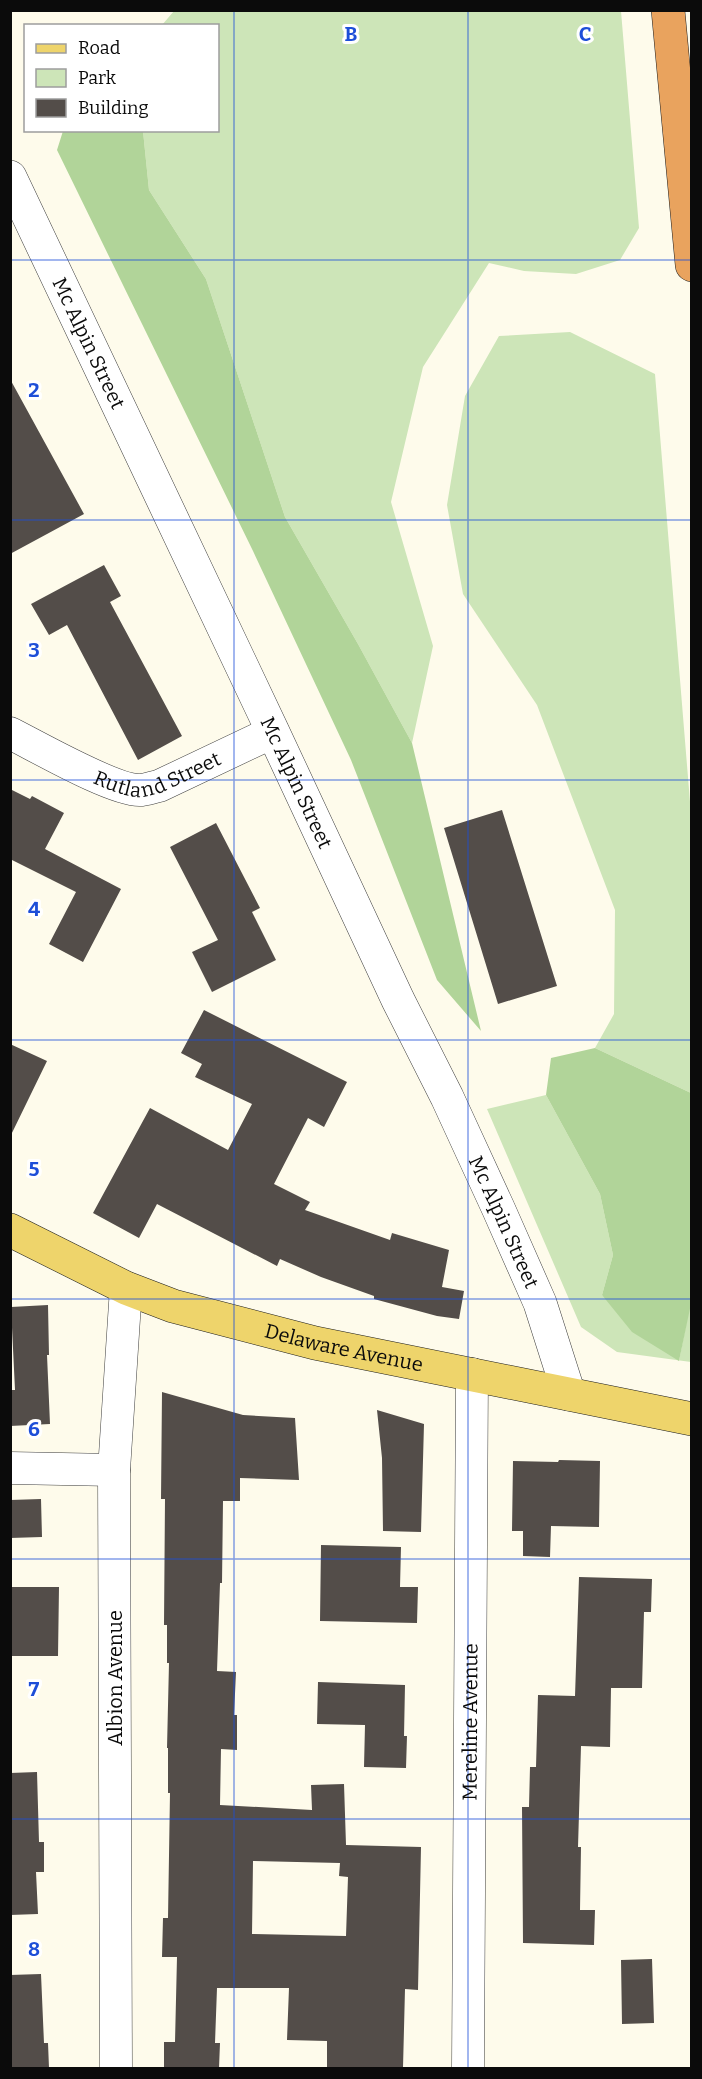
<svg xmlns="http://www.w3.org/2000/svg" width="702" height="2079" viewBox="0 0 702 2079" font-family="Bitter,serif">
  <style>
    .green { fill: #cde5b8 }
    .forest { fill: #b1d499 }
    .building { fill: #534d49; fill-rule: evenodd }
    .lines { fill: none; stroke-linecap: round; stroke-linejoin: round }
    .minor-casing { stroke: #3e3e3e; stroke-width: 33 }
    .tertiary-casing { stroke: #3e3e3e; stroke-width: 34 }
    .primary-casing { stroke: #1c1c1c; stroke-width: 34 }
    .motorway-casing { stroke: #1c1c1c; stroke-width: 34 }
    .minor { stroke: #fff; stroke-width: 32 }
    .tertiary { stroke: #fff; stroke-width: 33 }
    .primary { stroke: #eed46b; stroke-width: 33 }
    .motorway { stroke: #e9a35e; stroke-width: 33 }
    .grid { fill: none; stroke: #1d4ed8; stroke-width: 1.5; stroke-opacity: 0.55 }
    .labels { text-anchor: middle; stroke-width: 6; stroke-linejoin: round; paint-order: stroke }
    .street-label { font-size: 20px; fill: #0b0b0b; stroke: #fff }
    .grid-label { font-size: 20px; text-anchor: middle; font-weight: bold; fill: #1d4ed8; stroke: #fff; stroke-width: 6; stroke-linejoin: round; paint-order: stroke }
  </style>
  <rect width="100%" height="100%" fill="#fefbeb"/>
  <!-- green -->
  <path class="green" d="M174,11H621L639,228L620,260L576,274L524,271L489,263L423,367L391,502L433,646L412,743L358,644L285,517L206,279L149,190L143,131L218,130V26L162,25Z
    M570,332L655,374L691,814V1093L595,1048L614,1014L615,910L537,705L463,594L447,505L465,396L499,336Z
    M546,1095L600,1194L613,1255L602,1295L679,1361L691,1299V1362L617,1352L581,1327L487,1109Z"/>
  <!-- forest -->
  <path class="forest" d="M63,131H143L149,190L206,279L285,517L358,644L412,743L481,1031L437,980L351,760L253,551L57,150Z
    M595,1048L691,1093L692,1299L679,1361L632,1332L602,1295L613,1255L600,1194L546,1095L551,1058Z"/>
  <!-- building -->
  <path class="building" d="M10,379L84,514L10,554Z
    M104,565L121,596L110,602L182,736L138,760L67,625L49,635L31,604Z
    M10,789L30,799L32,796L64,813L45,849L121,889L83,962L49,944L76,892L10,859Z
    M502,810L557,986L498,1004L444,828Z
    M216,823L260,908L252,912L276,960L212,992L192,952L218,940L170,847Z
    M204,1010L347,1082L324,1127L308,1118L274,1184L310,1202L305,1210L390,1240L392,1233L449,1250L442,1287L464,1291L459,1319L437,1316L374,1299V1296L321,1277L280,1259L277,1266L157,1204L139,1238L93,1213L150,1108L228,1150L252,1104L195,1077L202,1064L181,1053Z
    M10,1044L47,1061L10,1137Z
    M48,1305L49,1355H47L50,1424L10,1426V1390H15L11,1307Z
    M162,1392L243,1415L295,1418L299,1480L240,1478V1501H223L222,1583H220L217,1671L236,1672L234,1715H237V1750L221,1749L220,1805L312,1810L311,1785L344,1784L346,1845L421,1847L418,1990L405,1989L403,2068H327V2041L287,2040L289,1988H217L215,2043H220L219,2068H164V2042H175L177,1957H162L163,1918H168L170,1793H168V1748H167L169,1663H167V1625H164L165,1499H161ZM253,1861L340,1863L339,1876L348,1877L346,1936L252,1934Z
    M377,1410L424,1424L421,1532L383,1531L382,1458Z
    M559,1460L600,1461L599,1527L551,1526L550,1557L523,1556V1531H512L513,1461L558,1462Z
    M41,1499L42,1537L10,1538V1500Z
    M321,1545L401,1547L400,1587H418L417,1623L320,1621Z
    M579,1577L652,1579L651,1612H644L642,1688H611L610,1747L581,1746L578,1847H581L580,1910H595L594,1945L523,1943L522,1807H529L530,1767H536L538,1695L575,1696Z
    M10,1587H59L58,1656H10Z
    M318,1682L405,1685L404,1736H407L406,1768L364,1767L365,1725L317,1724Z
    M37,1772L39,1842H44V1872H36L38,1914L10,1915V1773Z
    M652,1959L654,2023L622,2024L621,1960Z
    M41,1974L44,2043H48L49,2068H10V1975Z"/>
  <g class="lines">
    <!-- minor casing -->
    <g class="minor-casing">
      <g id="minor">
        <path id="s1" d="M10,733C38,747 114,791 140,790C146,790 153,787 159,786L273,732"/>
        <path d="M10,1468L114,1470"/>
        <path d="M116,2068L114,1470L126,1288"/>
        <path id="s2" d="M468,2068L472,1374"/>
      </g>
    </g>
    <!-- tertiary casing -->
    <g class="tertiary-casing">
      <g id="tertiary">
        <path id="s3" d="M10,177L273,732L398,1000L447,1097L499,1210L540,1303L569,1394"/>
      </g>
    </g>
    <!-- primary casing -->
    <g class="primary-casing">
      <g id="primary">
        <path id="s4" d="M10,1230L126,1288L173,1306L315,1343L692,1419"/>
      </g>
    </g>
    <!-- motorway casing -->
    <g class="motorway-casing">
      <path id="motorway" d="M668,10L692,265"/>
    </g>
    <!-- minor -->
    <use href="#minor" class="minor"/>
    <!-- tertiary -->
    <use href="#tertiary" class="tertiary"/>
    <!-- primary -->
    <use href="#primary" class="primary"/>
    <!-- motorway -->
    <use href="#motorway" class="motorway"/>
  </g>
  <!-- grid -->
  <path class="grid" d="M234,10V2068M468,10V2068M10,260H692M10,520H692M10,780H692M10,1040H692M10,1299H692M10,1559H692M10,1819H692"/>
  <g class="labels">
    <!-- street labels -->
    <g class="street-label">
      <text dy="7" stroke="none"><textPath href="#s3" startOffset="184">Mc Alpin Street</textPath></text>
      <text dy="7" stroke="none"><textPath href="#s1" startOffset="162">Rutland Street</textPath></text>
      <text dy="7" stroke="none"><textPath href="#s3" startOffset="670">Mc Alpin Street</textPath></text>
      <text dy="7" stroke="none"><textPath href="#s3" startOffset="1156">Mc Alpin Street</textPath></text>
      <text dy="7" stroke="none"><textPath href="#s4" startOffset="356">Delaware Avenue</textPath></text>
      <text transform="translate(115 1678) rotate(-90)" y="7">Albion Avenue</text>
      <text dy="7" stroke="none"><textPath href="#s2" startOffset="346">Mereline Avenue</textPath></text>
    </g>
  </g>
  <g class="grid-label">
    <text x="351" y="41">B</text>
    <text x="585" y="41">C</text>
    <text x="34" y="397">2</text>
    <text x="34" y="657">3</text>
    <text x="34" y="916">4</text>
    <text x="34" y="1176">5</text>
    <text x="34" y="1436">6</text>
    <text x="34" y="1696">7</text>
    <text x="34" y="1956">8</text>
  </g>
  <!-- border -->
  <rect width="702" height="2079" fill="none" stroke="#0b0b0b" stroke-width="24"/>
  <!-- legend -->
  <rect x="24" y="24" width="195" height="108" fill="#ffffff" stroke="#9d9d9d" stroke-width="1.5"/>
  <rect x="36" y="44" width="30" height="9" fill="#eed46b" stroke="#9d9d9d" stroke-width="1.5"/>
  <text x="78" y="54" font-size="18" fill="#0b0b0b">Road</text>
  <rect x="36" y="69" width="30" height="18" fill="#cde5b8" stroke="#9d9d9d" stroke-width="1.5"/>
  <text x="78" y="84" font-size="18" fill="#0b0b0b">Park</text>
  <rect x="36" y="99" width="30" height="18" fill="#534d49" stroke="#9d9d9d" stroke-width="1.5"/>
  <text x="78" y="114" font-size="18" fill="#0b0b0b">Building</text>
</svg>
